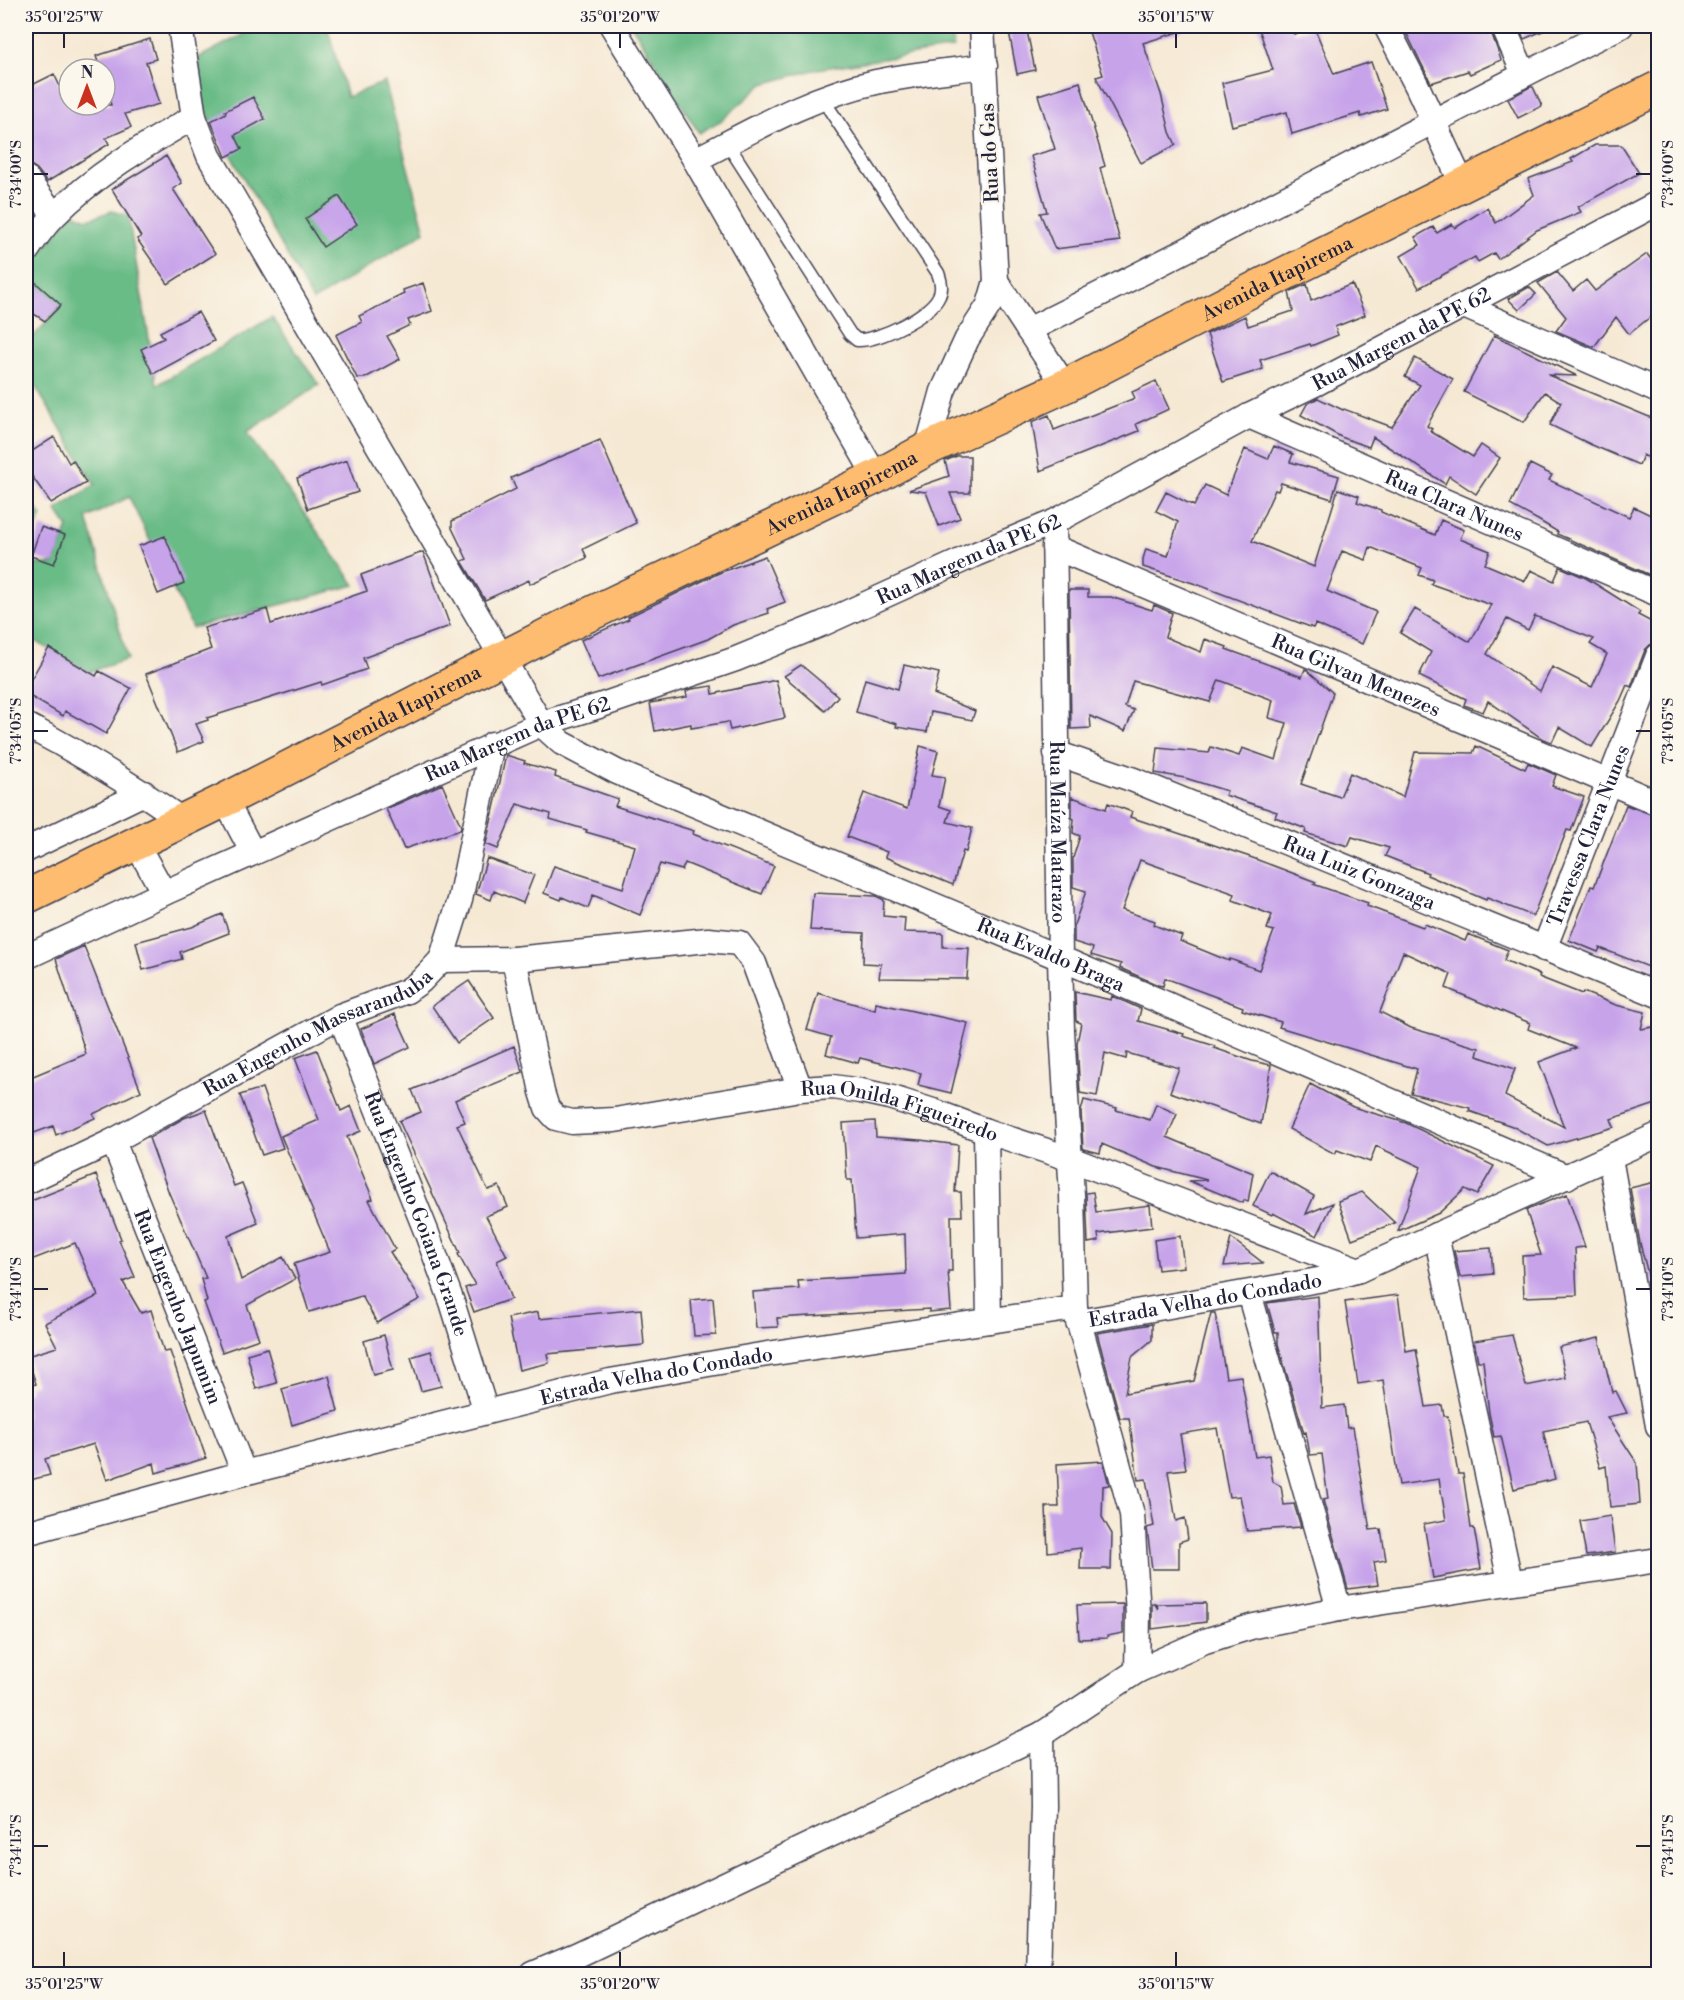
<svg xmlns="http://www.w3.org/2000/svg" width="1684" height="2000" viewBox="0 0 1684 2000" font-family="'Libre Bodoni',serif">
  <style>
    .forest { fill: #6bbc87; stroke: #466f61; stroke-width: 1.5 }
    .building { fill: #c7a3ea; fill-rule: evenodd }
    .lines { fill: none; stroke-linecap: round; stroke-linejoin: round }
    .lane-casing { stroke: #424052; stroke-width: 15 }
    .street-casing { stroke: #424052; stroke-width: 27 }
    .primary-casing { stroke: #424052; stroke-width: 36 }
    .lane { stroke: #fff; stroke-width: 12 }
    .street { stroke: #fff; stroke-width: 24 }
    .primary { stroke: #fdbc6f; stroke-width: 33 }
    .ticks { fill: none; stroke: #22223b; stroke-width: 2 }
    .labels { text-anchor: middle; stroke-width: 5; stroke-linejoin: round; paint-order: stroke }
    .street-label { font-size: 20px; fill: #22223b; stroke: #fbf7ec }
    .neatline { fill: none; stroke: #22223b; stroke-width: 2 }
    .ticks-label { font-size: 15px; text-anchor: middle; fill: #22223b }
  </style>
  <rect width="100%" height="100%" fill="#fbf7ec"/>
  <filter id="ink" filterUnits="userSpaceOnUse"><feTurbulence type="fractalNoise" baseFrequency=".0167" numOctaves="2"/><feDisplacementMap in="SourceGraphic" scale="12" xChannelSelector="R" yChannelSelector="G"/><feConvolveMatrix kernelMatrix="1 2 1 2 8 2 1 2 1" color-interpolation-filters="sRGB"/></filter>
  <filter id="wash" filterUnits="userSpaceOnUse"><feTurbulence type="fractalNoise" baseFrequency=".008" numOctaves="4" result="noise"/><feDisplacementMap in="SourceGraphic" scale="24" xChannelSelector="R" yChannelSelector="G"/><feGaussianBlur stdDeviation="1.35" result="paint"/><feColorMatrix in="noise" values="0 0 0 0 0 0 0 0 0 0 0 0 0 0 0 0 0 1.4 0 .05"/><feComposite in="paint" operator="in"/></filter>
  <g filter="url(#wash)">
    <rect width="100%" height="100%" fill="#f6e9d4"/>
    <!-- forest -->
    <path class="forest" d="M259,26H327L347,97L385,82L425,232L313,301L204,108L198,58Z
      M632,26H949L954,48L817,69L763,84L722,120L699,133Z
      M112,211L128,216L157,385L272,317L319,385L247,432L355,585L192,628L129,497L87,518L128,659L89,672L26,636V564H54L68,527L56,510L95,485L26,371V345L61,306L26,274V271L73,213L88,219Z
      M26,495L42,516L26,547Z"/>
    <g id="blocks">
      <!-- building -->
      <path class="building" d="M1008,26H1026L1035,70L1017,74Z
        M1087,26H1184L1185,30L1143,43L1161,94L1170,132L1176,145L1141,163L1096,77L1103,75Z
        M1258,26H1291L1294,34L1314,27L1334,74L1371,62L1387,109L1361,117L1360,113L1292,134L1287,112L1232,126L1222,83L1273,70Z
        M1403,26H1489L1501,60L1470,74L1468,71L1431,83Z
        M1518,26H1554L1524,39Z
        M150,39L156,59L146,62L159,104L125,114L131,127L106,138L109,144L47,182L37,169L26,162V88L54,74L69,105H111L105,85V69H100L96,56Z
        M1080,82L1105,166L1100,168L1120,241L1055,249L1040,213L1047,212L1031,156L1055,149L1038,95Z
        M1530,87H1533L1542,106L1518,118L1508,99Z
        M253,97L265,119L235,135L242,149L226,157L211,121L226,113L225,111Z
        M1595,145H1621L1639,173L1578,207L1581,212L1537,230L1498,259L1494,253L1478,262L1475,257L1419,288L1401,256L1420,245L1415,237L1433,227L1437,233L1452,224L1455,228L1487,208L1496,223L1534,195L1528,179L1573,162L1571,159Z
        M166,156L182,183L173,189L215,254L168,284L137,239L141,237L112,189Z
        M339,196L357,224L323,247L305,219Z
        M1647,254L1659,270V310L1629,334L1616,317L1594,347L1556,331L1566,317L1538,283L1557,272L1573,291L1586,280L1595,291Z
        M26,274L61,305L45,321L26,309Z
        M423,283L432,311L408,320L410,325L387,336L400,359L365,378H357L336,335L362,322L359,316L404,294L403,290Z
        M1307,284L1311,301L1352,284L1365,315L1335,327L1338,335L1311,346L1310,344L1260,360L1263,369L1223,382L1207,334L1245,316L1248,326L1293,311L1289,292Z
        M1529,287L1536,294L1519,310L1508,299Z
        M198,312L214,341L153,374L141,349L164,338L160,332Z
        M1494,335L1577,376L1548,375L1659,421V463L1643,455L1639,465L1592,445L1550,425L1561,402L1545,392L1524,422L1464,392Z
        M1415,358L1453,379L1427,426L1432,429L1430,431L1473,457L1481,445L1500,458L1476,494L1449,476L1445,484L1373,437L1369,447L1341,437L1301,415L1307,404L1318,398L1343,410L1344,409L1392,427L1420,385L1405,377Z
        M1156,381L1169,409L1136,424L1139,431L1040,471L1032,422L1049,415L1054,430L1135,398L1132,392Z
        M54,437L69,463L73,460L86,483L51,503L26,468V455Z
        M600,440L636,523L583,549L587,558L530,584L529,580L485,600L462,561L467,559L452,528V521L516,489L511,478Z
        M1274,446L1293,454L1290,462L1339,476L1332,499L1281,483L1278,491L1275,490L1252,541L1314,567L1338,489L1359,496L1357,502L1381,510V512L1435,535L1441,520L1464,530L1460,539L1490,551L1485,564L1525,581L1531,570L1554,581L1560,567L1565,569L1586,578L1640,612L1638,615L1659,626V642L1650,645L1645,650L1631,687L1627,685L1620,701L1592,747L1559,727L1552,742L1543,739L1488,701L1483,712L1464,705L1466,699L1419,676L1431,652L1400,633L1415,609L1470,642L1491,605L1431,584L1433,580L1419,575L1422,568L1370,547L1366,560L1342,551L1327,591L1376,612L1362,644L1315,624L1313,628L1196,584L1143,567V559L1146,549L1168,556L1178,522L1156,511L1166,492L1194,506L1205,485L1226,495L1245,449L1268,459ZM1535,616L1594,639L1590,644L1607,654L1592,687L1552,667L1540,691L1487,654L1507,619L1528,630Z
        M957,456H970V493H950L960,518L939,526L926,492L909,490L949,476L945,461Z
        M347,460L358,492L308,509L297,478Z
        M1530,464L1552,475L1549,480L1629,517L1634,507L1659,519V579L1557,534L1558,532L1538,520L1510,505Z
        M41,527L65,535L54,564L31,556Z
        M165,536L184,583L158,594L139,546Z
        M423,552L450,626L363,658L367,669L322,685L321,682L207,718L208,720L196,724L204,741L178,752L146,674L211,649L204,628L267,609L271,624L367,591L361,575Z
        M765,556L785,602L767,609L769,613L733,625L708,639L598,679L581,640L629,619L628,617L719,573Z
        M1069,590H1088V597H1111L1152,610L1154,605L1172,613L1165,637L1201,652L1205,639L1227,647L1226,649L1302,677L1305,669L1307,670L1333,693L1301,784L1340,797L1350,773L1403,797L1415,752L1473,753L1476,746L1525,769L1528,763L1556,775L1552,786L1584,797L1571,831L1567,830L1533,916L1487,898L1486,900L1427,875L1428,873L1385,856L1389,848L1352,837L1348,846L1305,833L1306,829L1275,817L1277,812L1225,795L1227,791L1185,778L1155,773L1158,748L1209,753L1211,747L1239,756L1242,748L1276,760L1287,723L1269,718L1273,700L1219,680L1210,702L1133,681L1125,707L1134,710L1125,731L1090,716L1091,728L1071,729Z
        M49,648L96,676L99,671L131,688L106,734L65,711L63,716L26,694V688Z
        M801,665L838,696L825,711L784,676Z
        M904,665L939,673L934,694L975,711L972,720L931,712L927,732L896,727L897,724L856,712L865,679L898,689Z
        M776,680L785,718L730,730L728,722L691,728V724L655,731L650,703L687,697L686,691L692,689L712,686L713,694Z
        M920,746L938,751L932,775L945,777L939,806L951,810L947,822L972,828L966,852L963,851L953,885L885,857L887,852L847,837L864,793L907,809Z
        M506,755L525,761L524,763L556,772L555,777L618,799L615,806L694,831L693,834L774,866L762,894L685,863L682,870L660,864L640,915L593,895L588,908L562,897L561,900L544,893L554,866L623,888L635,846L586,832L587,830L550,819L551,814L517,804L498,849L486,844Z
        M442,784L461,826L460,830L404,849L386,809Z
        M1072,797L1106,809L1108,803L1132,812L1130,817L1250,857L1316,882L1313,884L1368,903L1367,906L1423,927L1425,924L1465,941L1468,934L1508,950L1504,960L1540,975L1539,977L1582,994L1583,992L1616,1005L1645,1012L1641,1029L1659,1026V1103L1611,1119L1614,1127L1548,1146L1512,1126L1469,1111L1470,1108L1411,1093L1417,1069L1279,1027L1281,1022L1242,1010L1243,1007L1165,978L1163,986L1158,985L1120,968L1121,964L1091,955L1093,948L1074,942V925L1086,891L1073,887V858L1080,836L1073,833L1074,819L1072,818ZM1140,860L1235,894L1233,900L1272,915L1267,929L1274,931L1259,970L1230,959L1229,961L1180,941L1182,936L1154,925L1155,921L1122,910ZM1403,952L1451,974L1446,988L1530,1023L1528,1029L1576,1048L1539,1062L1564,1127L1505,1096L1515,1069L1477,1056L1479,1048L1411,1028L1380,1012Z
        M1626,805L1659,817V971L1600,948L1598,952L1569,940L1591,886L1594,887Z
        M487,858L534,875L523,903L494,891L491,900L476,894Z
        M813,893L876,896L884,900L883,916L905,918L904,932L943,933V947L969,948L967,979L879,978L881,964L863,963L864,933L810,930Z
        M222,914L229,933L180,952L182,959L143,970L136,942L192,927Z
        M84,946L141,1091L93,1114L95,1118L56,1135L53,1126L26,1136V1079L86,1054L56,959Z
        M469,981L494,1018L457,1043L432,1006Z
        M1075,992L1111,1000L1112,996L1141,1009L1138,1021L1184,1034L1183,1036L1215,1046L1214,1048L1252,1061L1271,1065L1261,1124L1170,1092L1179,1068L1127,1053L1126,1059L1105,1053L1097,1096L1080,1093L1077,1043L1081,1023L1076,1021Z
        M818,993L875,1010L876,1003L968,1023L951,1093L918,1085L921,1073L860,1058L858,1063L826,1054L831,1037L807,1030Z
        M395,1014L410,1047L374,1064L361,1029Z
        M514,1046L523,1072L455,1100L465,1122L457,1125L488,1190L499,1186L508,1207L486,1216L507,1256L497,1261L511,1299L474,1312L465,1288L475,1285L458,1254L460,1253L399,1121L421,1112L412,1090Z
        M317,1050L341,1111L351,1106L361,1131L347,1137L373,1199L369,1200L395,1249L390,1252L420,1299L377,1323L362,1296L309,1312L294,1264L330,1252L281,1136L319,1120L295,1058Z
        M1310,1084L1353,1107L1406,1123L1494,1166L1477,1195L1465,1189L1439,1213L1398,1231L1421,1167L1376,1146L1370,1162L1337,1150L1335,1154L1289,1129Z
        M262,1088L283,1148L262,1155L240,1095Z
        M1084,1100L1117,1108L1116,1110L1150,1120L1156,1104L1177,1114L1167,1137L1253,1173L1248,1202L1244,1200L1243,1203L1189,1181L1207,1180L1156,1167L1102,1144L1100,1153L1083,1149L1081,1111Z
        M206,1110L234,1186L242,1183L258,1223L228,1236L241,1280L283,1257L295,1279L247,1305L259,1339L222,1352L204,1302L207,1301L201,1279L206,1278L169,1193L149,1138L184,1118Z
        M875,1121L876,1137L920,1140L958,1145L955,1192H961L962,1216H951L952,1271H948L951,1310L929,1312V1309L777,1318L778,1327L756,1328L753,1292L799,1289L798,1281L906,1274L905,1234L856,1238L852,1180H847L843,1123Z
        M1270,1171L1314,1196L1306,1214L1333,1203L1317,1236L1273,1213L1272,1215L1253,1206Z
        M96,1175L121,1239L119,1240L135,1277L123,1282L141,1313L151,1310L164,1352L170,1351L206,1458L156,1473L154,1463L107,1480L94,1444L45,1459L50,1475L26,1481V1393L31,1392L29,1386L36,1384L27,1356L57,1347L45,1323L98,1296L75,1243L26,1262V1203Z
        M1655,1182L1659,1200V1289L1652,1290L1640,1243L1630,1188Z
        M1093,1192L1096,1212L1150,1205L1152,1227L1098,1234L1099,1241L1088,1243L1086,1193Z
        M1362,1192L1395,1223L1352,1239L1338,1201Z
        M1567,1194L1585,1247L1575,1248L1577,1295L1524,1297L1522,1256L1541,1255L1526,1210Z
        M1180,1236L1184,1267L1158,1270L1154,1240Z
        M1231,1238L1263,1263L1224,1266Z
        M1491,1248L1493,1274L1460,1277L1454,1251Z
        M1398,1295L1406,1351L1416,1349L1426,1407L1442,1405L1444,1416H1448L1458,1474H1463L1471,1528H1474L1481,1569L1433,1578L1424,1524L1446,1520L1439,1479L1399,1485L1383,1380L1358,1384L1345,1302Z
        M1318,1296L1322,1408L1344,1405L1347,1428L1353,1427L1370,1530L1381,1529L1386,1560L1374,1562L1378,1585L1348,1589L1323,1500L1328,1499L1322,1454L1310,1455L1306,1432L1304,1433L1278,1344V1332H1275L1267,1303Z
        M713,1298L716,1335L694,1336L691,1300Z
        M641,1309L644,1345L547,1354L549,1363L519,1370L508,1318L538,1312L539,1319Z
        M1211,1313H1215L1226,1378L1241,1376L1255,1457L1269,1455L1273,1482L1281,1486L1284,1505L1294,1504L1301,1527L1247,1531L1240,1496L1229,1497L1217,1428L1180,1434L1186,1469L1168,1471L1176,1521L1185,1518L1188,1539L1179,1542V1569H1152L1147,1528L1154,1526L1146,1479L1138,1480L1129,1418H1120L1097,1333L1152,1324V1340L1132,1357L1125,1393L1194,1381Z
        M384,1335L393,1370L373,1375L364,1341Z
        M1512,1335L1526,1386L1566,1378L1559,1347L1599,1338L1612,1392L1616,1391L1627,1413L1607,1417L1637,1463L1640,1504L1610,1507L1606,1466L1600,1468L1586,1422L1543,1431L1555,1479L1514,1489L1501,1436L1494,1437L1489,1413L1483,1361H1478L1474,1341Z
        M267,1348L277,1383L256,1389L247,1354Z
        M431,1351L441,1386L421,1391L411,1357Z
        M329,1376L338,1411L292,1425L282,1389Z
        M1103,1461L1109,1485L1103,1486L1102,1517L1112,1534L1111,1569H1080L1081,1548L1048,1552L1046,1507H1059L1057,1464Z
        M1610,1516L1615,1552L1586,1556L1580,1521Z
        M1206,1603V1622L1152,1629V1604H1155L1158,1609L1157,1604Z
        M1123,1604V1633L1107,1636V1638L1079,1639L1077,1605Z"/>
    </g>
  </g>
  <g filter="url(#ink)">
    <use href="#blocks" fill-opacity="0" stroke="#424052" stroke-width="1.5"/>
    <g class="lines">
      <!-- lane casing -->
      <g class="lane-casing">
        <path id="lane" d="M727,143L850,334L857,340C878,341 930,316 939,296C943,289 941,281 938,273L822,98"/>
      </g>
      <!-- street casing -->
      <g class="street-casing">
        <g id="street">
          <path id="s1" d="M180,26L194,117L209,156L541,724L562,743L617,772L1060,958L1567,1177"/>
          <path d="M612,26L695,160L876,477"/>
          <path d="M1386,26L1418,88L1463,186"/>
          <path d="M1503,26L1524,74"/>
          <path d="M695,160C753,130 811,96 876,82C911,74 949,71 985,66"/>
          <path d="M26,178L54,215"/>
          <path d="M26,252C34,240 43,227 54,216C94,175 145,145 194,117"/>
          <path d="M996,281L1065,386"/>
          <path d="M1464,306L1658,391"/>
          <path d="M1028,330C1228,232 1422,124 1621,26"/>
          <path id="s2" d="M1249,416L1658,594"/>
          <path d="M927,449L943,391L967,339L989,305L996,281L982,26"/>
          <path id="s3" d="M1054,522L1060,958L1062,1031L1072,1195L1075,1308L1132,1514L1138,1615L1137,1671"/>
          <path id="s4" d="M1054,547L1658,803"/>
          <path d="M26,725C80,753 132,785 182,820"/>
          <path id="s5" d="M1056,753L1134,780L1658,995"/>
          <path d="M225,800L253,853"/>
          <path d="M136,843L164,893"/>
          <path d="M26,850L144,793"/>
          <path id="s6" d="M1544,949L1658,656"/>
          <path id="s7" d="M26,957L164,893L541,724L599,706L736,659L822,624L976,554L1054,522L1249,416L1319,382L1658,203"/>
          <path d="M514,959L542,1092L547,1108L556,1118L572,1122L615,1120L800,1089"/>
          <path id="s8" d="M441,960L514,959L708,940L739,943L754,963L800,1089L833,1087L861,1091L889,1097L933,1111L986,1131L1068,1158L1359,1270"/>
          <path id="s9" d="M340,1016L426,1231L452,1302L486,1412"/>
          <path d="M986,1131L989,1321"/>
          <path id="s10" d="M113,1141L244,1473"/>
          <path d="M1610,1158L1658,1426"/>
          <path id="s11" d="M26,1182L113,1141L340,1016L407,991L421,981L441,960L460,900L492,744"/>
          <path d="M1436,1235L1510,1581"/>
          <path d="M1249,1293L1339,1609"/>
          <path id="s12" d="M1078,1322L1307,1282L1335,1277L1359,1270L1658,1135"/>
          <path id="s13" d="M26,1533L244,1473L610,1381L755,1356L1075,1308"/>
          <path d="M533,1974L578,1955L1042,1734"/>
          <path d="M1038,1974L1043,1806L1042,1734L1137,1671L1205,1641L1254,1626L1339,1609L1658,1560"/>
        </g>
      </g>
      <!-- primary casing -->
      <g class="primary-casing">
        <g id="primary">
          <path id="s14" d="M26,897L225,800L563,627L876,477L927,449L1065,386L1256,288L1658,88"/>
        </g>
      </g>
      <!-- lane -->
      <use href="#lane" class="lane"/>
      <!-- street -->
      <use href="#street" class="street"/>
      <!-- primary -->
      <use href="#primary" class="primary"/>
    </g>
  </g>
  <!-- ticks -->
  <path class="ticks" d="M64,33V48M620,33V48M1176,33V48M33,174H48M1636,174H1651M33,731H48M1636,731H1651M33,1289H48M1636,1289H1651M33,1846H48M1636,1846H1651M64,1952V1967M620,1952V1967M1176,1952V1967"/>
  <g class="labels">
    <!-- street labels -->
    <g class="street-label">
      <text transform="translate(989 153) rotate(-93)" y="7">Rua do Gas</text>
      <text dy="7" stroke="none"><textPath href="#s14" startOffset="1396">Avenida Itapirema</textPath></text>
      <text dy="7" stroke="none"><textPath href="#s7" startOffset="1510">Rua Margem da PE 62</textPath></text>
      <text dy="7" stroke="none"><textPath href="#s14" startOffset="910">Avenida Itapirema</textPath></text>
      <text dy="7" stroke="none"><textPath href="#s2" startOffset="224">Rua Clara Nunes</textPath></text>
      <text dy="7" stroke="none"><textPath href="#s7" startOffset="1024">Rua Margem da PE 62</textPath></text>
      <text dy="7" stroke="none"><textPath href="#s4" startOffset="328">Rua Gilvan Menezes</textPath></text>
      <text dy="7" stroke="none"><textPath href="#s14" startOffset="424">Avenida Itapirema</textPath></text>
      <text dy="7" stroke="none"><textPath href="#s7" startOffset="538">Rua Margem da PE 62</textPath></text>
      <text dy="7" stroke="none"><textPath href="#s3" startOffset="310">Rua Maíza Matarazo</textPath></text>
      <text dy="7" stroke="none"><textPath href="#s6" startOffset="122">Travessa Clara Nunes</textPath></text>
      <text dy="7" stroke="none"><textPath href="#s5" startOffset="326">Rua Luiz Gonzaga</textPath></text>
      <text dy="7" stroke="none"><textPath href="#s1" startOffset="1353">Rua Evaldo Braga</textPath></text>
      <text dy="7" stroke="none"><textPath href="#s11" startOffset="328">Rua Engenho Massaranduba</textPath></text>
      <text dy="7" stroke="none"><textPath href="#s8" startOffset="561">Rua Onilda Figueiredo</textPath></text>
      <text dy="7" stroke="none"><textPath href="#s9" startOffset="212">Rua Engenho Goiana Grande</textPath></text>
      <text dy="7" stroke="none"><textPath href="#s12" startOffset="129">Estrada Velha do Condado</textPath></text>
      <text dy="7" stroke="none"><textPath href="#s10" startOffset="178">Rua Engenho Japumim</textPath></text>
      <text dy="7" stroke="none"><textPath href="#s13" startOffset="650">Estrada Velha do Condado</textPath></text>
    </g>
  </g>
  <!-- margin -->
  <rect width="1684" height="2000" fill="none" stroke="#fbf7ec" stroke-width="66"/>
  <!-- north arrow -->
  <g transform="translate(87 87)"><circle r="28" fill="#fbf7ec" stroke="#a4a2a5" stroke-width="1.5"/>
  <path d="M0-4.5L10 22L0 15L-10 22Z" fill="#c8321e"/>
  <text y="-9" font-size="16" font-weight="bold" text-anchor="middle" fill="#22223b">N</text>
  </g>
  <rect x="33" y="33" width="1618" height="1934" class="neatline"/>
  <g class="ticks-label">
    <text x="64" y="22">35°01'25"W</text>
    <text x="620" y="22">35°01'20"W</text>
    <text x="1176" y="22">35°01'15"W</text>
    <text transform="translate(16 174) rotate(-90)" y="5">7°34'00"S</text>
    <text transform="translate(1668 174) rotate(-90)" y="5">7°34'00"S</text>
    <text transform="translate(16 731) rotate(-90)" y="5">7°34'05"S</text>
    <text transform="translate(1668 731) rotate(-90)" y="5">7°34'05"S</text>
    <text transform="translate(16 1289) rotate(-90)" y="5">7°34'10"S</text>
    <text transform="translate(1668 1289) rotate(-90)" y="5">7°34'10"S</text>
    <text transform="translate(16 1846) rotate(-90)" y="5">7°34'15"S</text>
    <text transform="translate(1668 1846) rotate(-90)" y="5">7°34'15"S</text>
    <text x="64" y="1989">35°01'25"W</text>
    <text x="620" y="1989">35°01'20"W</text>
    <text x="1176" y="1989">35°01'15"W</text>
  </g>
</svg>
